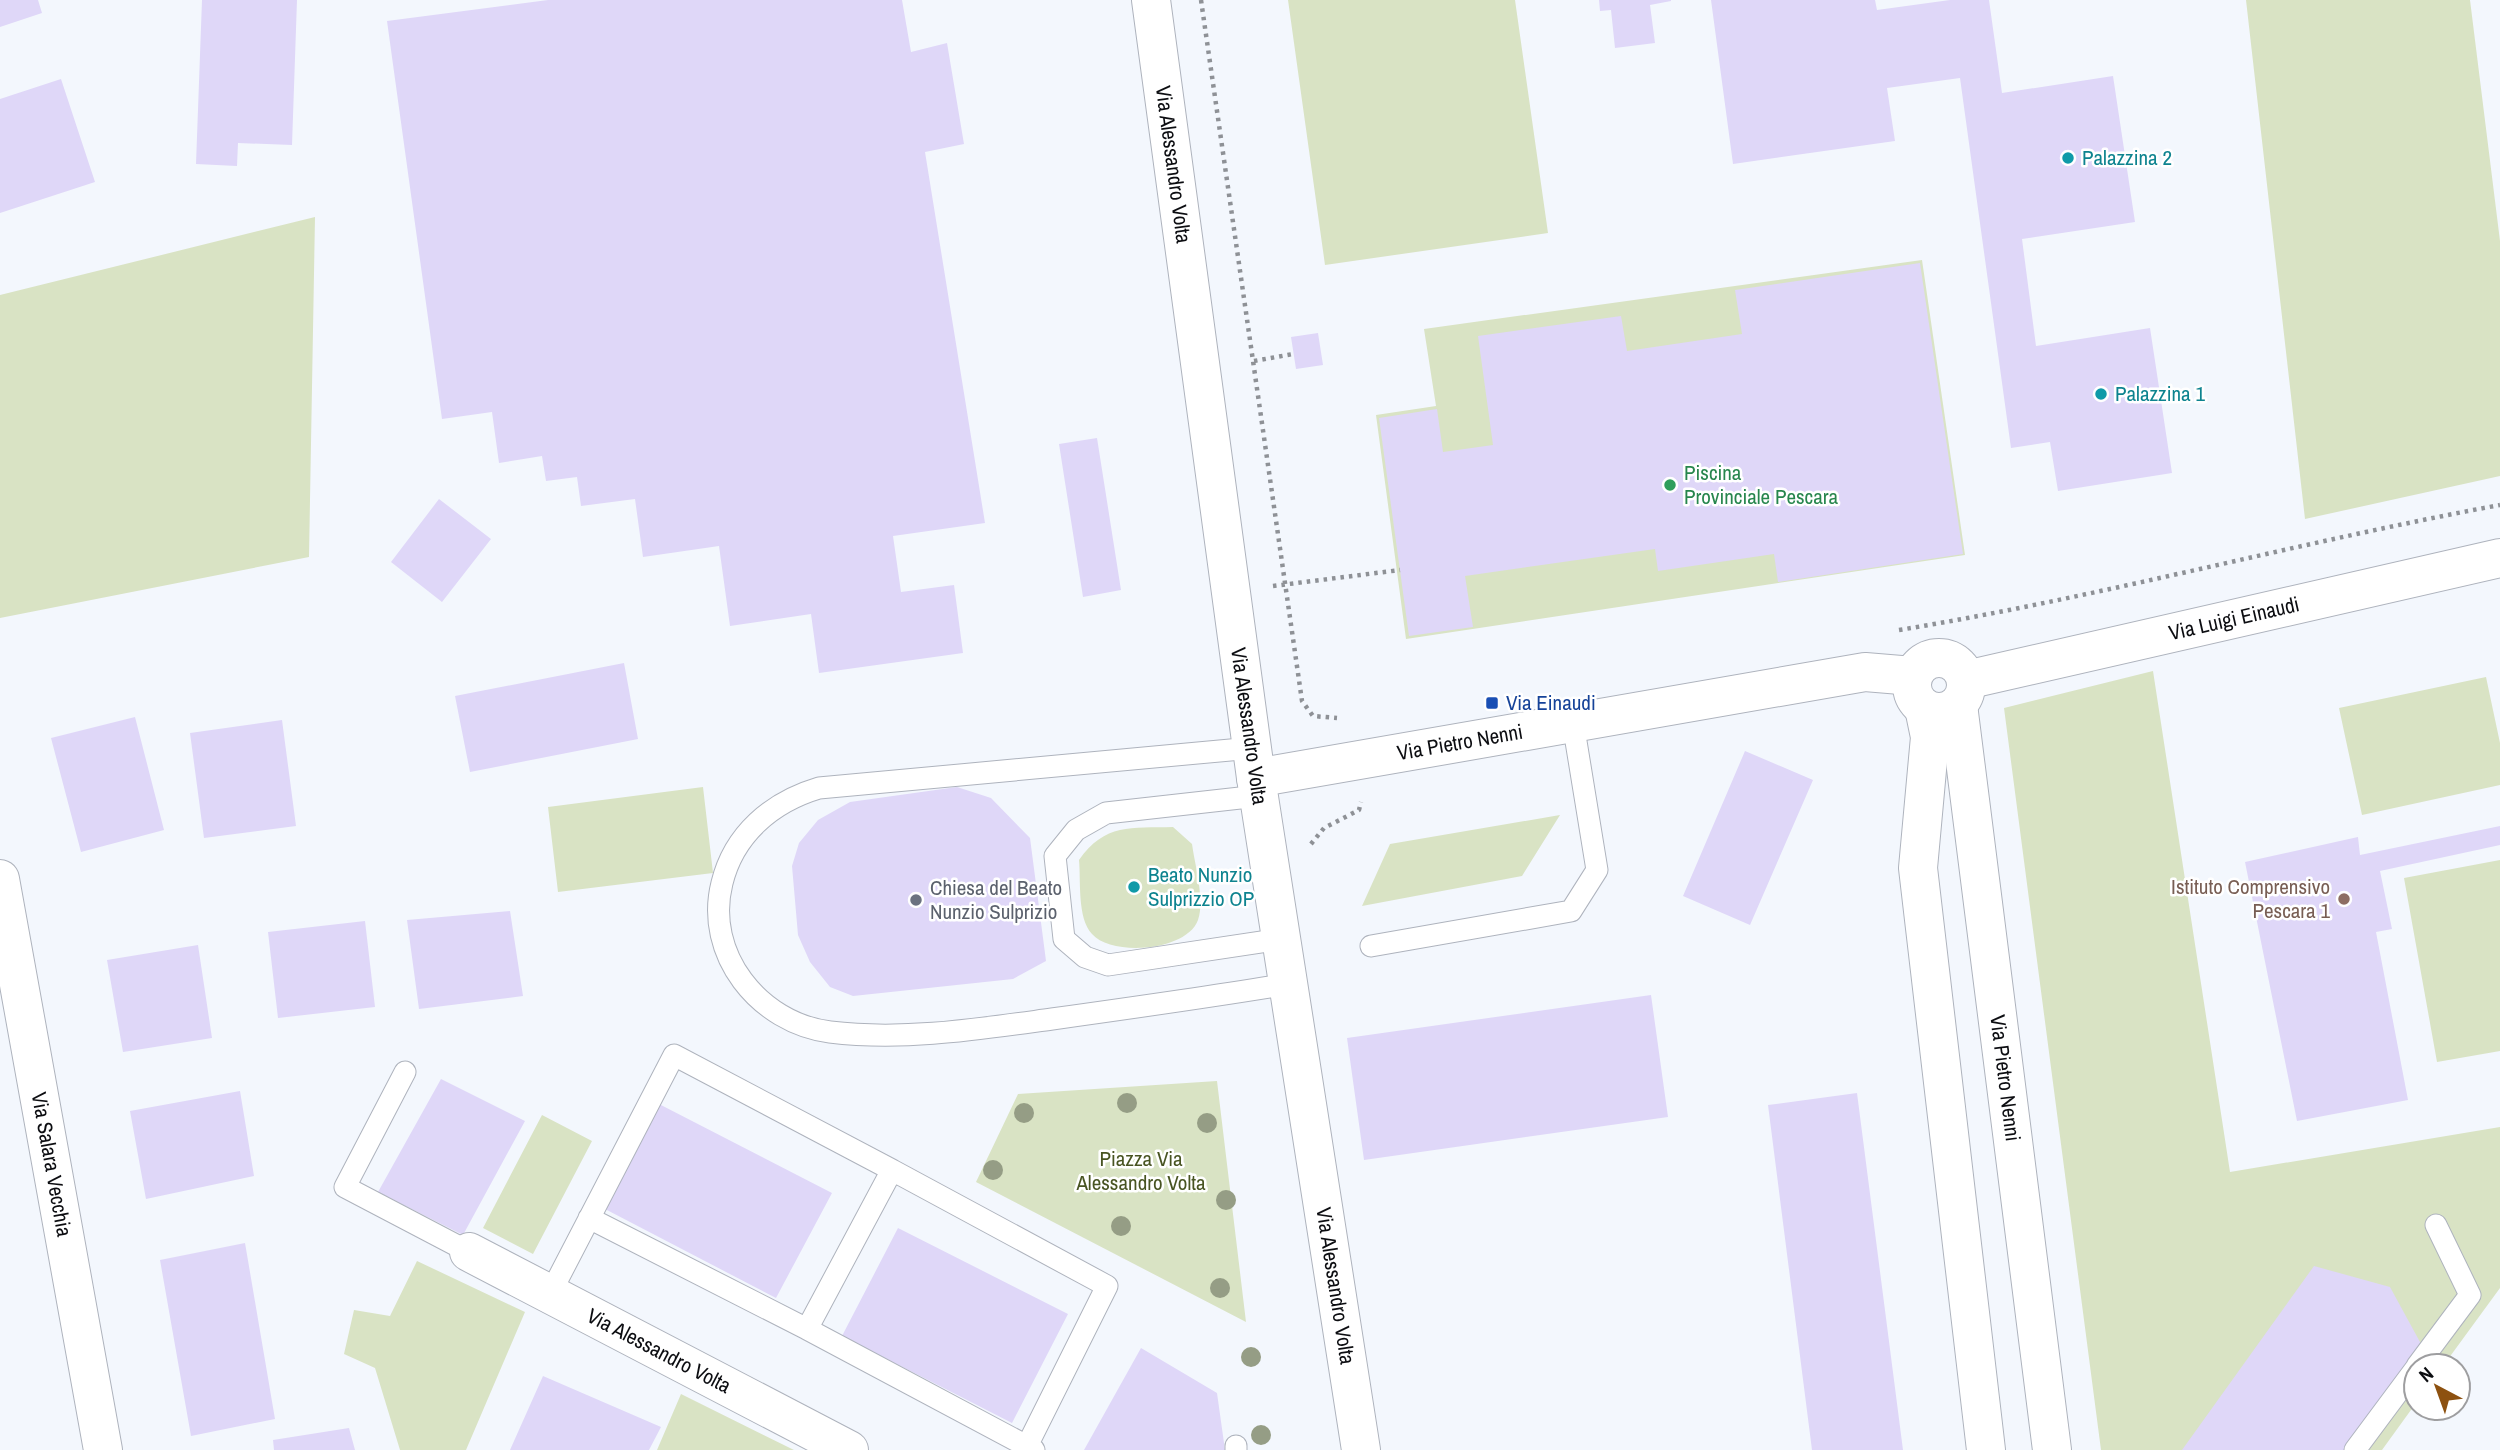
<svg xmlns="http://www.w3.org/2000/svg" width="2500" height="1450" viewBox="0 0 2500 1450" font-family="'Archivo Narrow',sans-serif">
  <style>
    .green { fill: #d9e3c4 }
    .building { fill: #dfd7f8 }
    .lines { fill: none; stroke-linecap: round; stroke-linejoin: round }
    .service-casing { stroke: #aeb3bd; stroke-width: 23 }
    .minor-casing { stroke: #aeb3bd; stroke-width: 40 }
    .tertiary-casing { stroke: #aeb3bd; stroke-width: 40 }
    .path { stroke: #8e9196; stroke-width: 4.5; stroke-dasharray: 3.5 5; stroke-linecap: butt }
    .service { stroke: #fff; stroke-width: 21 }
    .minor { stroke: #fff; stroke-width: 38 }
    .tertiary { stroke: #fff; stroke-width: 38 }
    .tree { fill: #959d85 }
    .culture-dot { fill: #0f9aa8; stroke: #fff; stroke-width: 2.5 }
    .leisure-dot { fill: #2e9e5b; stroke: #fff; stroke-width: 2.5 }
    .transit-dot { fill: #1a4fb4; stroke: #fff; stroke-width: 2.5 }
    .education-dot { fill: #8d6e63; stroke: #fff; stroke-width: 2.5 }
    .worship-dot { fill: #6b7280; stroke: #fff; stroke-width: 2.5 }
    .labels { text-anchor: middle; stroke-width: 5; stroke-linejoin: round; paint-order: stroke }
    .culture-label { font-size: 21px; fill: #0d838f; stroke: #fff; text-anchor: start }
    .street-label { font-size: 21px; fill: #0c0d11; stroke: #fff }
    .leisure-label { font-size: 21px; fill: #27864d; stroke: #fff; text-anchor: start }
    .transit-label { font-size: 21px; fill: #164399; stroke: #fff; text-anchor: start }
    .education-label { font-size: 21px; fill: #785e54; stroke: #fff; text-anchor: end }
    .worship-label { font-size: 21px; fill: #5b616d; stroke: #fff; text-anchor: start }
    .park-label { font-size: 21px; fill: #485422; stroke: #fff }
  </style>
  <rect width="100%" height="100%" fill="#f3f7fd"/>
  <!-- green -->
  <path class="green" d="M1288,0H1515L1548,233L1325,265Z
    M2246,0H2470L2500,241V476L2305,519Z
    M315,217L309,557L0,618V295Z
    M1922,260L1965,555L1406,639L1376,415L1436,406L1424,329Z
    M2153,671L2230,1172L2500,1127V1288L2443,1366H2416V1403L2382,1450H2101L2004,708Z
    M2486,677L2500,743V785L2362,815L2339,708Z
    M703,787L713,873L558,892L548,807Z
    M1560,815L1522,876L1362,906L1390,844Z
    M1173,827L1192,844C1195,866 1205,900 1198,920C1187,951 1112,957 1092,934C1077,918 1081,881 1079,860C1105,823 1131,828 1173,827Z
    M2500,860V1051L2437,1062L2404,878Z
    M1217,1081L1246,1322L976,1182L1018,1094Z
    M542,1115L592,1141L533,1254L483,1228Z
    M417,1261L525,1312L466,1450H400L375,1368L344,1354L354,1310L390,1316Z
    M681,1394L794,1450H657Z"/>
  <!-- building -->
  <path class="building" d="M0,0H38L42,13L0,27Z
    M202,0H297L292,145L238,143L237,166L196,164Z
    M548,0H902L911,52L947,43L964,144L925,152L985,523L893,536L901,592L954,585L963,653L819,673L811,614L730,626L719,546L643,557L635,499L581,506L577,477L546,481L542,456L499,463L492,412L442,419L387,21Z
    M1599,0H1671V1L1650,5L1655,43L1615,48L1611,10L1600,11Z
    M1711,0H1875L1877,10L1950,0H1989L2002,93L2113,76L2135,222L2022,239L2036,346L2150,328L2172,473L2058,491L2050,442L2011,448L1960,78L1887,88L1895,141L1733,164Z
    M61,79L95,182L0,213V99Z
    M1920,263L1963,554L1778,582L1774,554L1658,571L1655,549L1465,576L1473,627L1409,636L1379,418L1437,409L1443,452L1493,445L1478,336L1621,316L1627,351L1742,334L1735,290Z
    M1318,333L1323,365L1296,369L1291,337Z
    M1097,438L1121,590L1083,597L1059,444Z
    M439,499L491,539L442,602L391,562Z
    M624,663L638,739L470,772L455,696Z
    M135,717L164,830L81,852L51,738Z
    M282,720L296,826L204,838L190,733Z
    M1745,751L1813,780L1750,925L1683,896Z
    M957,787L991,798L1030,838L1046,961L1013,979L853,996L830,987L810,962L798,935L792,866L799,843L818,820L850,802Z
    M2500,826V845L2380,871L2392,929L2376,932L2408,1100L2297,1121L2245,862L2358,837L2360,855Z
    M510,911L523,996L419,1009L407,920Z
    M365,921L375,1007L278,1018L268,932Z
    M198,945L212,1038L123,1052L107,960Z
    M1651,995L1668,1117L1364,1160L1347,1038Z
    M441,1079L525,1121L463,1235L378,1192Z
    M240,1091L254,1176L146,1199L130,1111Z
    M1857,1093L1903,1450H1812L1768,1105Z
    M659,1104L832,1193L776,1298L605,1209Z
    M898,1228L1068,1314L1012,1423L842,1336Z
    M245,1243L275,1419L191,1436L160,1260Z
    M2314,1266L2390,1287L2426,1353L2351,1450H2182Z
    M1141,1348L1217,1393L1225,1450H1084Z
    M543,1376L661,1427L649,1450H510Z
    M349,1428L355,1450H274L273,1440Z"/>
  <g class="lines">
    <!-- service casing -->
    <g class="service-casing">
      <path id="service" d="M1252,748L819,788C772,802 734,834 722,883C704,954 759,1023 830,1032C904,1041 979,1029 1052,1019C1131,1008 1210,997 1288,984
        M1258,796L1106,813L1076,830L1055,856L1064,939L1085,957L1108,965L1281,939
        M1371,946L1571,911L1597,870L1573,723
        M405,1072L345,1187L469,1252
        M892,1170L1107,1286L1025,1450
        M550,1294L674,1055L892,1170L807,1329L589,1218
        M807,1329L1034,1450
        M2417,1366L2470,1295L2436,1225
        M1236,1446V1450
        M2355,1450L2416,1368"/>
    </g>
    <!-- minor casing -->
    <g class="minor-casing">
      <g id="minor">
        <path id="s1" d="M1966,680L2500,558"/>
        <path id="s2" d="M1256,778L1361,1450"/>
        <path id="s3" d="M469,1252L849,1450"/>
      </g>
    </g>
    <!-- tertiary casing -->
    <g class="tertiary-casing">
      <g id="tertiary">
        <path id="s4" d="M1151,0L1256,778L1865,672L1913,676"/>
        <circle cx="1939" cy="685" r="27"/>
        <path id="s5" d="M1958,705L2052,1450"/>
        <path d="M1924,708L1930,737L1918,868L1986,1450"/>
        <path id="s6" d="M0,879L103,1450"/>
      </g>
    </g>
    <!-- path -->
    <path class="path" d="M1201,0L1302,701L1313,716L1337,718
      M1254,361L1293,354
      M1273,586L1400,570
      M1899,630C2101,597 2299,542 2500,505
      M1311,844L1324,828L1359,810L1361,802"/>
    <!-- service -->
    <use href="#service" class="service"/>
    <!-- minor -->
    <use href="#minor" class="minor"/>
    <!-- tertiary -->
    <use href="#tertiary" class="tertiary"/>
  </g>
  <!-- trees -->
  <g class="tree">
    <circle cx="1127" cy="1103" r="10"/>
    <circle cx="1024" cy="1113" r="10"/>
    <circle cx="1207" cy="1123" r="10"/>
    <circle cx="993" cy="1170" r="10"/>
    <circle cx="1226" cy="1200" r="10"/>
    <circle cx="1121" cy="1226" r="10"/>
    <circle cx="1220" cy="1288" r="10"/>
    <circle cx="1251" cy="1357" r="10"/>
    <circle cx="1261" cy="1435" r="10"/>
  </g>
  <!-- markers -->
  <g class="culture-dot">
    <circle cx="2068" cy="158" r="7"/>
    <circle cx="2101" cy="394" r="7"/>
    <circle cx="1134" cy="887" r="7"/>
  </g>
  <circle class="leisure-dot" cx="1670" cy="485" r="7"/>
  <rect class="transit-dot" x="1485" y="696" width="14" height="14" rx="3.5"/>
  <circle class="education-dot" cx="2344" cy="899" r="7"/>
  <circle class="worship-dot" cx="916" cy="900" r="7"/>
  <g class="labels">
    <!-- culture labels -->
    <g class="culture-label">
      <text x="2082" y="165">Palazzina 2</text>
      <text x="2115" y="401">Palazzina 1</text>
      <text x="1148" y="882">Beato Nunzio<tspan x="1148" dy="24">Sulprizzio OP</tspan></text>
    </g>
    <!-- street labels -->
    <g class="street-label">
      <text dy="7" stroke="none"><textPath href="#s4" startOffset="166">Via Alessandro Volta</textPath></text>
      <text dy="7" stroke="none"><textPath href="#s1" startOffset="275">Via Luigi Einaudi</textPath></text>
      <text transform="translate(1249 726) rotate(82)" y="7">Via Alessandro Volta</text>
      <text dy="7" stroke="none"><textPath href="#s4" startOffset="992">Via Pietro Nenni</textPath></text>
      <text dy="7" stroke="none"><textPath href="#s5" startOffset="376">Via Pietro Nenni</textPath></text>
      <text dy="7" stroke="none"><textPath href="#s6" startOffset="290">Via Salara Vecchia</textPath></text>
      <text dy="7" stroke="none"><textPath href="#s2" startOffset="514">Via Alessandro Volta</textPath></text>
      <text dy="7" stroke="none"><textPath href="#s3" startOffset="214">Via Alessandro Volta</textPath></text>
    </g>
    <!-- leisure labels -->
    <g class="leisure-label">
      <text x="1684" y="480">Piscina<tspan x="1684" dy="24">Provinciale Pescara</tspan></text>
    </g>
    <!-- transit labels -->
    <g class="transit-label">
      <text x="1506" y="710">Via Einaudi</text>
    </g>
    <!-- education labels -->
    <g class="education-label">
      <text x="2330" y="894">Istituto Comprensivo<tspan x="2330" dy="24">Pescara 1</tspan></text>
    </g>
    <!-- worship labels -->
    <g class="worship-label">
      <text x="930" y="895">Chiesa del Beato<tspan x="930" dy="24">Nunzio Sulprizio</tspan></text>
    </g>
    <!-- park labels -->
    <g class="park-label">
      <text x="1141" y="1166">Piazza Via<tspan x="1141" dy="24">Alessandro Volta</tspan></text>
    </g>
  </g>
  <!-- north arrow -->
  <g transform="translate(2437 1387) rotate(319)"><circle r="33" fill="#ffffff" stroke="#9e9ea0" stroke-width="2"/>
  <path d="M0-5L12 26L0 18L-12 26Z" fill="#8d5110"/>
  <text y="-10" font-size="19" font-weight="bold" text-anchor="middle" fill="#0c0d11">N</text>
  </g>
</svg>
